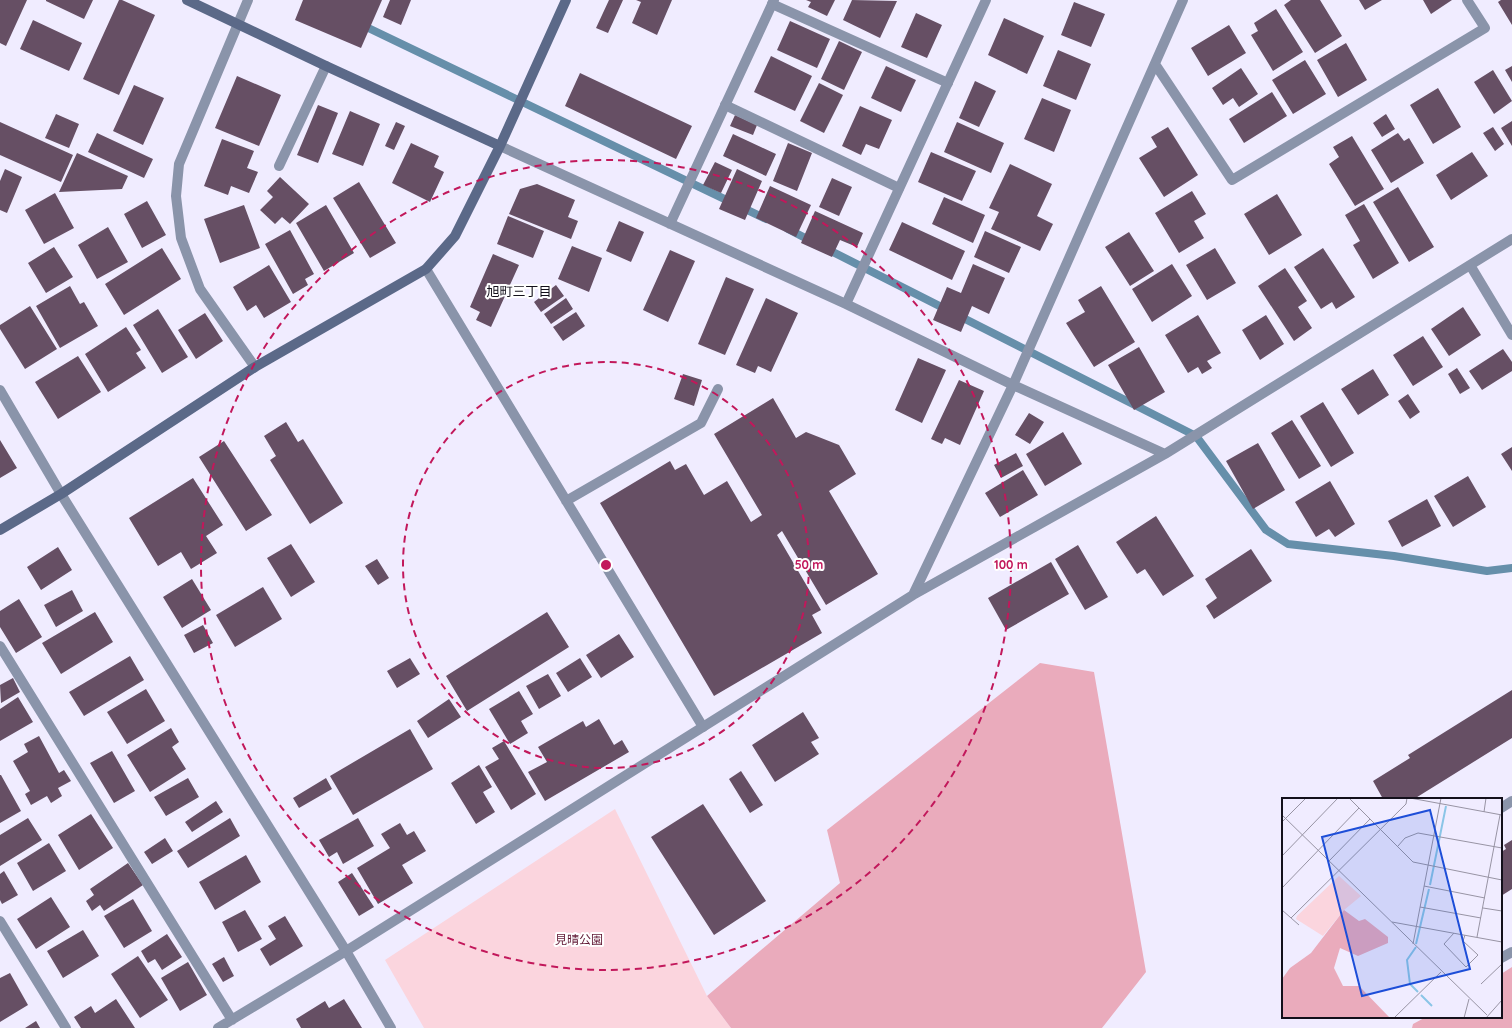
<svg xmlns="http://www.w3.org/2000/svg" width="1512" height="1028" viewBox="0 0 1512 1028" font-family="Quicksand,'Noto Sans JP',sans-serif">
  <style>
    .green { fill: #fbd5de }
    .forest { fill: #eaabbc }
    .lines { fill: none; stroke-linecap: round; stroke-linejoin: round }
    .stream { stroke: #668faa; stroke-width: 8 }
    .building { fill: #664f64 }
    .lane { stroke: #8a94aa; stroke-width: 10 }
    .street { stroke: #8a94aa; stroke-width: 10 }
    .secondary { stroke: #5b6988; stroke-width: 10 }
    .ring { fill: none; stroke: #c2185b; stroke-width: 2; stroke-dasharray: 7 5 }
    .labels { text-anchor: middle; stroke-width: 4; stroke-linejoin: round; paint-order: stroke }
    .park-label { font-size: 12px; fill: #601834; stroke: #fff }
    .neighbourhood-label { font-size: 13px; fill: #13101b; stroke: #fff }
    .inset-river { fill: none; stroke: #8ac5e7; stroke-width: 2 }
    .inset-road { fill: none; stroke: #9894a4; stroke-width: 1 }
    .view { fill: #1d4ed8; fill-opacity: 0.15; stroke: #1d4ed8; stroke-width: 2 }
    .inset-edge { fill: none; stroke: #13101b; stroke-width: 2 }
    .centre { fill: #c2185b; stroke: #fff; stroke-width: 2 }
    .ring-label { font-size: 12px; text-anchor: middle; font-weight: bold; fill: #c2185b; stroke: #fff; stroke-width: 4; stroke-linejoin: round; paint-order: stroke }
  </style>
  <rect width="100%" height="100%" fill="#f0ecff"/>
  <!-- green -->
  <path class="green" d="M615,809L707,996L731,1028H424L385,960Z"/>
  <!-- forest -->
  <path class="forest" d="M1040,663L1094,672L1146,972L1102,1028H731L707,996L840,883L827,830Z
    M1512,967V1028H1412L1413,1024L1426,1017H1501V974Z"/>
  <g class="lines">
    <!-- stream -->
    <path class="stream" d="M360,24L766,219
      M788,229L813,242
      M825,248L1196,436L1266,530L1288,544L1394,556L1487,571L1512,568"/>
  </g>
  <!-- building -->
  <path class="building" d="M0,0H27L6,46L0,43Z
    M46,0H93L84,19L46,1Z
    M119,0H122L155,15L119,95L83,79Z
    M303,0H382L361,48L295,20Z
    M390,0H411L401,25L383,17Z
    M609,0H623L608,33L596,28Z
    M636,0H672L657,35L632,23L641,2Z
    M806,0H835L827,16L808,7L811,2Z
    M852,0L897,1L880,38L843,20Z
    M1291,0H1320L1342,36L1315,53L1284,5Z
    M1359,0H1382L1365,10Z
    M1423,0H1452L1431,14Z
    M1501,0H1512V25L1498,2Z
    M1074,2L1105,14L1091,47L1061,35Z
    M1276,9L1303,52L1273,71L1251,35L1258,31L1254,23Z
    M916,13L942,25L927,58L901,47Z
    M1004,18L1044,36L1027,74L988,55Z
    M33,20L82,43L69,71L20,49Z
    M790,21L830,39L817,68L777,50Z
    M1229,25L1246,53L1208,76L1191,48Z
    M839,41L862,52L844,90L821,79Z
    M1346,43L1367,80L1338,97L1317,60Z
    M1058,50L1091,64L1076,100L1043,86Z
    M771,56L812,76L795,111L754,92Z
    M1305,60L1326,94L1293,114L1272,80Z
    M886,66L916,80L901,112L871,98Z
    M1512,66V82L1505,70Z
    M1241,68L1258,94L1239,107L1233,98L1223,105L1212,88Z
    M1493,70L1512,101L1494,114L1474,82Z
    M580,73L692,126L676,159L565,106Z
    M237,76L281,95L259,146L215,128Z
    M975,81L996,91L979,127L959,118Z
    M819,83L843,95L824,133L800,121Z
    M134,85L164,98L143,145L113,131Z
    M1438,88L1461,127L1433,144L1410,105Z
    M1272,92L1287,116L1244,143L1229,119Z
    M1042,98L1071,110L1054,152L1024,139Z
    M318,105L338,113L318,163L297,155Z
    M860,106L892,120L879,149L866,144L861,155L842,146Z
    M350,111L380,124L363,166L332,154Z
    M56,114L79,124L69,148L45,138Z
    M1386,114L1395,129L1382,137L1373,123Z
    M735,115L757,125L753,135L730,126Z
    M1512,121V146L1501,128Z
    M0,122L73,155L61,182L0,155Z
    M396,122L405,126L394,150L385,146Z
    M957,122L1004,143L991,173L944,152Z
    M1168,127L1198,175L1164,197L1139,158L1157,147L1151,137Z
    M1493,127L1504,144L1495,151L1483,133Z
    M97,133L153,159L144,178L88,152Z
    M1398,133L1404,141L1409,138L1424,163L1391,183L1371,150Z
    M733,134L776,154L766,176L723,156Z
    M1352,136L1384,189L1355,206L1329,164L1339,157L1333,147Z
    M222,139L254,151L247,168L258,172L249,193L231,186L228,195L204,186Z
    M411,143L439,156L434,167L444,172L430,202L392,183Z
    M788,143L812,153L797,191L773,181Z
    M931,152L976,171L962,201L918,182Z
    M1472,152L1488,176L1451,200L1436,175Z
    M77,153L128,176L122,189L59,192Z
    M715,162L732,170L721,193L703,185Z
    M1010,164L1052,184L1037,216L1053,224L1040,251L991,229L999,212L989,208Z
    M5,169L22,177L7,213L0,210V181Z
    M737,169L762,181L745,220L719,209Z
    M280,177L309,204L290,224L282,217L275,224L260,210L273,197L267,191Z
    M832,178L852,187L839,216L819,207Z
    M359,182L396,243L370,258L333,198Z
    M537,184L575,200L568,217L578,221L571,239L509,214L520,189Z
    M770,186L811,205L796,237L756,218Z
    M1398,187L1434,247L1409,262L1373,202Z
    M1192,191L1206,214L1194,221L1204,238L1179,253L1155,213Z
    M55,193L74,228L44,244L25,210Z
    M1277,194L1302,235L1269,255L1244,214Z
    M944,197L985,215L973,243L932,224Z
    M147,201L166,235L142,248L124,214Z
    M1364,204L1399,263L1373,279L1353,245L1360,241L1345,215Z
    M244,205L260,248L220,263L204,219Z
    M326,205L354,253L324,271L296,223Z
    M815,211L863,233L857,247L840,240L832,257L801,243Z
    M508,216L544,231L533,258L497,244Z
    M619,221L644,232L631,262L606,251Z
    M902,222L965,251L952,280L889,250Z
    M108,227L128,262L97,279L78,245Z
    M290,230L314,274L305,279L308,285L293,294L265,244Z
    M985,231L1021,247L1009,273L974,257Z
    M1129,232L1154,271L1130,286L1105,247Z
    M572,246L602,258L589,292L558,279Z
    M54,247L73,277L46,293L28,263Z
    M162,248L181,279L124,315L105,284Z
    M1215,248L1236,283L1207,300L1186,265Z
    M1323,248L1355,297L1336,309L1332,302L1321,309L1294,267Z
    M670,250L695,261L668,322L643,310Z
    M493,254L519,265L491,327L476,320L480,312L470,307Z
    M973,264L1005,278L989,314L972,306L961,332L933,320L947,287L961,293Z
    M1172,264L1192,296L1152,322L1132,289Z
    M269,265L291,302L264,318L256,305L247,311L233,287Z
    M1285,268L1307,301L1298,307L1312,328L1294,341L1258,286Z
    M726,277L754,289L725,355L698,344Z
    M556,285L564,296L541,312L534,302Z
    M70,286L80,304L84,302L98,326L60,348L36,306Z
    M1101,286L1135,342L1094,367L1066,323L1085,312L1078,300Z
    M566,298L573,309L551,324L544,314Z
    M766,298L798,313L771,372L758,366L755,373L736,365Z
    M30,306L57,349L25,369L0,329V325Z
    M1463,307L1481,335L1449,356L1431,329Z
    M158,309L188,357L162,373L133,325Z
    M576,312L585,326L563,341L553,327Z
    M205,313L223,341L196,359L178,330Z
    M1198,315L1221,353L1207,361L1212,368L1202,374L1198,367L1188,373L1165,335Z
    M1266,315L1284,344L1260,360L1242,330Z
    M126,327L141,350L136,353L146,368L108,392L85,354Z
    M1423,336L1443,367L1413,386L1393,355Z
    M1139,347L1165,392L1134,410L1108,365Z
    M1503,349L1512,362V371L1482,390L1469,371Z
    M78,356L101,392L58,419L35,382Z
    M918,358L946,370L922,423L895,410Z
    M1457,368L1470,388L1460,394L1448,374Z
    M1373,369L1389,395L1358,415L1341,389Z
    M683,374L702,380L694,406L674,399Z
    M959,380L984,391L960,445L945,438L942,444L931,439Z
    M1408,394L1420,412L1410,419L1398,401Z
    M773,398L796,438L806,432L839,445L856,474L829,491L878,574L826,605L782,531L777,535L821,610L812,615L822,633L714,696L600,503L670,461L675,470L686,464L704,495L727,481L751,522L762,515L714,434Z
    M1323,402L1354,453L1331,467L1300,416Z
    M1029,413L1044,422L1030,444L1015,435Z
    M1292,420L1321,466L1299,479L1271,433Z
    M286,422L298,442L303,439L343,503L310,524L270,460L276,456L264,436Z
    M1063,432L1082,464L1045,486L1026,454Z
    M0,440L17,468L0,478Z
    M224,441L272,515L246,531L199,457Z
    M1258,443L1285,490L1253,509L1226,461Z
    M1512,447V471L1501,454Z
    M1016,453L1023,466L1001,478L994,465Z
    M1023,470L1038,495L1000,517L985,493Z
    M1468,476L1486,507L1453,527L1434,496Z
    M193,478L223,525L206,536L217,553L191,569L181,552L158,566L129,518Z
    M1330,481L1355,524L1335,537L1329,529L1316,537L1295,502Z
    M1427,499L1441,526L1402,547L1388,521Z
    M1156,516L1194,576L1163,596L1145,569L1137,574L1116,542Z
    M291,544L315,582L291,597L267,558Z
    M1078,545L1108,597L1085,610L1055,559Z
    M58,547L72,570L41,590L27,567Z
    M1251,549L1272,581L1214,619L1206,606L1217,598L1205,579Z
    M377,559L389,578L378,585L365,566Z
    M1051,562L1069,594L1006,630L988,598Z
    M192,579L211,610L182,628L163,597Z
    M263,587L282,619L235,647L216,615Z
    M72,590L83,611L56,627L44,605Z
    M19,599L42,637L16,653L0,627V611Z
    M95,612L113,642L61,674L42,643Z
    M547,612L569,647L467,711L446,676Z
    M203,625L213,643L194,653L184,635Z
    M619,634L634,657L601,678L586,655Z
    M130,656L144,680L84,716L69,692Z
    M410,658L420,674L397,688L387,671Z
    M580,658L592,677L568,692L556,673Z
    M548,674L561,696L539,709L526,686Z
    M13,678L20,692L1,703L0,685Z
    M146,689L165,721L127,744L107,712Z
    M1512,690V738L1414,799H1383L1373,781L1410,758L1408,755Z
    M519,691L533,714L521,721L528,733L510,744L489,709Z
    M18,697L33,722L0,741V709Z
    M449,699L461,717L428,738L417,721Z
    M803,712L819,738L811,742L819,754L775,782L752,745Z
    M599,719L614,745L622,740L629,752L545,801L528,772L547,762L538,747L583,721L586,727Z
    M171,728L179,742L172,747L186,769L150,792L127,755Z
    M410,729L433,769L353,815L330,776Z
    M39,736L59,773L64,770L71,781L58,788L62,796L51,803L47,796L31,805L25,794L30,791L13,761L28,752L24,744Z
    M504,741L536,794L511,810L485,767L499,759L492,748Z
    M112,751L135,791L114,803L90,763Z
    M479,765L492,787L483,792L495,812L476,824L451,783Z
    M741,771L763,805L750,813L729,779Z
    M0,775H1L21,811L0,823Z
    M188,778L199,797L166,816L154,797Z
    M326,778L332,789L299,808L293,798Z
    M216,801L223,812L192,832L185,822Z
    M703,804L766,901L714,935L651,837Z
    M91,814L113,848L79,870L58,835Z
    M28,818L42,840L0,866V835Z
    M230,818L240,836L188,868L177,851Z
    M358,818L374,846L343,864L337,852L329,857L319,840Z
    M400,823L407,835L414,831L426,851L402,865L413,883L378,904L357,868L390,848L381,834Z
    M165,838L173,851L152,864L144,852Z
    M1512,840V889L1501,896V852L1506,849L1504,845Z
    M49,843L66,871L33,891L17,863Z
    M246,855L261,882L215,910L199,882Z
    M128,863L143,885L104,911L100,905L92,911L86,901L94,895L90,889Z
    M4,871L18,895L2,904L0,900V874Z
    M352,873L374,907L359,916L338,882Z
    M51,897L70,927L36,949L17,919Z
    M133,899L152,931L124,948L104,916Z
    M245,910L262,939L238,952L222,922Z
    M285,916L303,946L270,966L260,949L276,939L268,926Z
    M83,930L99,956L63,978L47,951Z
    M167,934L182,957L162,970L155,959L148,963L141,951Z
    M138,956L168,1000L140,1018L111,974Z
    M224,957L234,976L223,982L212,964Z
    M188,962L207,995L180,1011L161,978Z
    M10,973L28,1005L0,1022V978Z
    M116,999L135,1028H81L74,1017L91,1006L95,1013Z
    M344,999L362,1028H301L296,1019L325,1001L329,1008Z
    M36,1021L40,1028H25Z"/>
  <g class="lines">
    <!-- lane -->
    <path class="lane" d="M772,4L948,83
      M725,105L899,188
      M279,166L326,66
      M426,269L703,727
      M566,501L701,423L718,389
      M1501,808L1512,801
      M1501,958L1512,952"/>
    <!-- street -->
    <path class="street" d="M248,0L179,164L176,196L181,238L200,289L255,367
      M1155,64L1232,180L1485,28L1467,0
      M500,146L846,304L1013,385L1165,454
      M670,224L774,0
      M1470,265L1512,335
      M846,304L986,0
      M0,390L61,494L346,951L391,1028
      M913,595L1013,385L1183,0
      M0,646L232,1020
      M0,921L66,1028
      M218,1028L346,951L913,595L1165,454L1512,239"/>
    <!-- secondary -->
    <path class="secondary" d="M187,0L326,66L500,146
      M0,530L61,494L255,367L426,269L455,236L500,146L566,0"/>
  </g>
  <!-- distance rings -->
  <g class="ring">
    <circle cx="606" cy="565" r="203"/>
    <circle cx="606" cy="565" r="405"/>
  </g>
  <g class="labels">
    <!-- park labels -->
    <g class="park-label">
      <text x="579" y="944">見晴公園</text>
    </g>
    <!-- neighbourhood labels -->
    <g class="neighbourhood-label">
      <text x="519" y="296">旭町三丁目</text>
    </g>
  </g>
  <!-- overview -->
  <g transform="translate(1282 798)">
    <rect width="220" height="220" fill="#f0ecff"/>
    <path d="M57,78L79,98L62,112L41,138L14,121L15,118Z" fill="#fbd5de"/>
    <path d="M62,112L77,123L83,121L106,139V145L76,158L58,150L52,170L61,188H77L108,220H0V181L8,170L29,155Z" fill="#eaabbc"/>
    <path class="inset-river" d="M148,87L164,8M134,146L147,91M134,149L125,162L128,186L136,194M139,197L150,208"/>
    <path class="inset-road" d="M67,0L131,64L220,82M128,0L220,17M202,14L204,0M0,17L205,217M0,24L24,0M116,48L123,40L136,35L220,50M0,58L56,0M47,63L88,21M142,88L203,100M0,90L77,10M138,109L199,120M201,110L220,113M0,112L17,127M9,120L124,6L125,0M110,124L220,144M172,135L162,146L184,169L196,157L181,143L183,137M195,139L218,17M131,146L159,0M199,186L220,166M113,219L159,174M182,220L187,201M204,220L220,202"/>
    <path class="view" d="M148,12L188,171L80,198L40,39Z"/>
    <rect width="220" height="220" class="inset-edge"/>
  </g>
  <circle cx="606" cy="565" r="6" class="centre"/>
  <g class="ring-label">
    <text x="809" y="569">50 m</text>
    <text x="1011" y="569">100 m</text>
  </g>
</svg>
